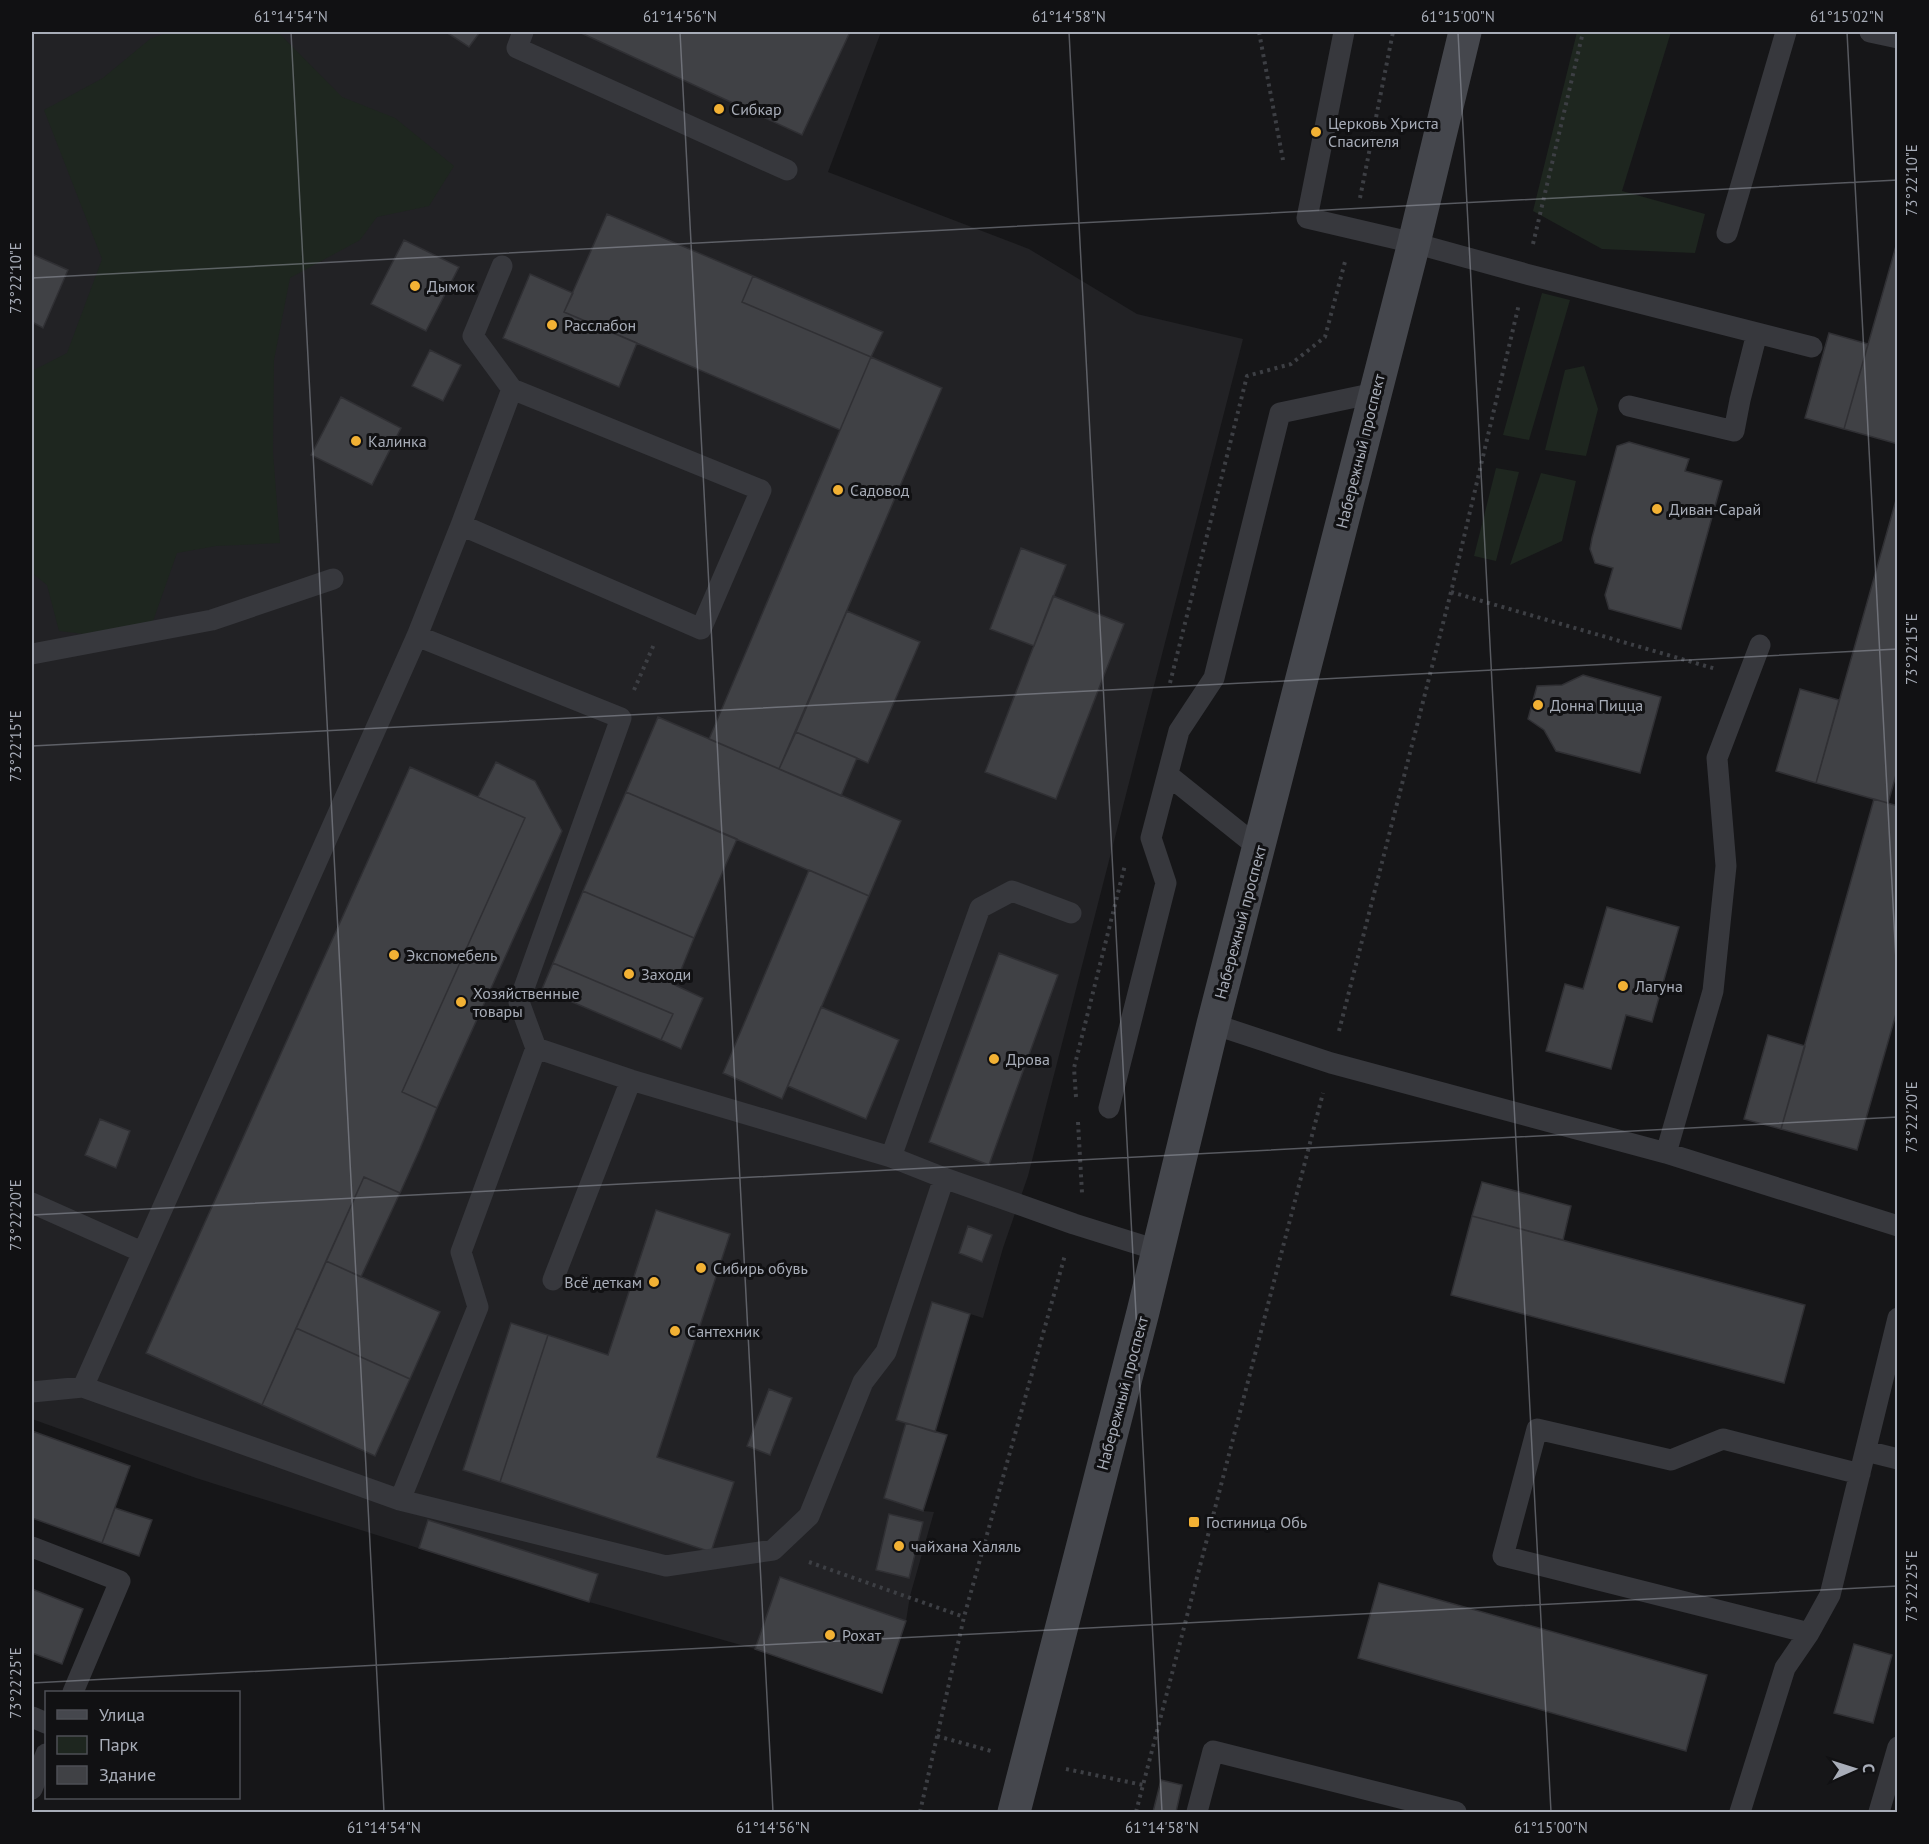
<svg xmlns="http://www.w3.org/2000/svg" width="1929" height="1844" viewBox="0 0 1929 1844" font-family="'PT Sans',sans-serif">
  <style>
    .built { fill: #222225 }
    .green { fill: #1e261f }
    .building { fill: #404145; stroke: #303034; stroke-width: 1.5 }
    .lines { fill: none; stroke-linecap: round; stroke-linejoin: round }
    .path { stroke: #3d3f44; stroke-width: 4; stroke-dasharray: 3 4.5; stroke-linecap: butt }
    .service { stroke: #37383d; stroke-width: 21 }
    .secondary { stroke: #45474d; stroke-width: 33 }
    .ticks { fill: none; stroke: #a8adb8; stroke-width: 1.5; stroke-opacity: 0.45 }
    .poi-dot { fill: #f2b134; stroke: #111113; stroke-width: 2 }
    .labels { text-anchor: middle; stroke-width: 6; stroke-linejoin: round; paint-order: stroke }
    .poi-label { font-size: 16px; fill: #a8adb8; stroke: #111113; text-anchor: start }
    .street-label { font-size: 16px; fill: #a8adb8; stroke: #111113 }
    .neatline { fill: none; stroke: #a8adb8; stroke-width: 2 }
    .ticks-label { font-size: 15px; text-anchor: middle; fill: #a8adb8 }
  </style>
  <rect width="100%" height="100%" fill="#161618"/>
  <!-- built -->
  <path class="built" d="M32,32H881L828,172L1029,249L1137,314L1243,339L1028,1176L1003,1248L983,1318L932,1302L896,1420L906,1423L884,1498L923,1511L934,1512L910,1596L906,1621L882,1693L755,1649L589,1602L196,1478L32,1419Z"/>
  <!-- green -->
  <path class="green" d="M169,32H278L342,97L395,118L454,166L429,206L377,217L360,240L290,278L274,360L273,452L280,543L216,546L177,553L152,624L109,637L59,631L47,585L32,573V371L67,353L102,259L44,110L103,78L150,39Z
    M1577,32H1671L1622,191L1705,214L1695,253L1602,249L1533,211Z
    M1542,293L1570,300L1529,440L1503,435Z
    M1584,366L1598,409L1586,456L1545,450L1565,370Z
    M1496,468L1519,472L1496,561L1474,556Z
    M1541,473L1576,481L1562,541L1510,565Z"/>
  <!-- building -->
  <path class="building" d="M446,32H480L469,47Z
    M579,32H850L802,135Z
    M607,214L753,276L742,302L871,357L840,430L564,312Z
    M1898,239V444L1844,429Z
    M404,240L459,267L426,331L371,304Z
    M32,254L68,270L43,328L32,322Z
    M530,274L573,293L564,312L637,343L619,387L503,338Z
    M753,276L883,332L871,357L742,302Z
    M1829,333L1868,344L1844,429L1805,418Z
    M430,350L461,365L443,401L412,386Z
    M871,357L942,388L779,769L709,739Z
    M341,397L401,428L372,485L311,455Z
    M1629,442L1689,459L1685,471L1722,481L1681,629L1609,609L1605,595L1613,568L1595,563L1590,549L1592,538L1617,446Z
    M1898,493V768L1888,803L1816,783Z
    M1021,548L1066,565L1034,646L990,629Z
    M1053,596L1124,624L1056,799L985,772Z
    M847,611L920,642L868,763L796,732Z
    M1583,675L1661,697L1640,773L1556,751L1544,730L1528,719L1537,686L1562,685Z
    M1800,689L1839,700L1816,783L1776,771Z
    M658,717L901,821L869,896L626,792Z
    M796,732L857,758L841,796L779,769Z
    M496,762L535,781L562,831L437,1108L402,1092L525,818L478,797Z
    M410,767L525,818L402,1092L437,1108L419,1151L400,1193L364,1177L262,1405L146,1353Z
    M626,792L737,839L694,938L583,891Z
    M1874,799L1898,806V1007L1857,1150L1781,1129Z
    M809,870L869,896L782,1099L723,1073Z
    M583,891L694,938L675,985L703,998L681,1049L661,1040L673,1014L553,963Z
    M1607,907L1679,927L1652,1022L1626,1015L1611,1069L1546,1051L1565,984L1583,989Z
    M999,953L1058,975L989,1165L929,1142Z
    M553,963L673,1014L661,1040L542,989Z
    M821,1007L899,1040L866,1119L788,1086Z
    M1768,1035L1805,1046L1781,1129L1744,1119Z
    M100,1119L130,1131L116,1168L85,1155Z
    M364,1177L400,1193L361,1277L326,1261Z
    M1482,1182L1571,1206L1563,1240L1472,1216Z
    M656,1210L730,1234L657,1457L734,1482L711,1552L500,1482L548,1335L608,1355Z
    M1472,1216L1805,1305L1784,1383L1451,1295Z
    M968,1226L992,1235L982,1262L959,1253Z
    M326,1261L440,1312L410,1379L296,1328Z
    M932,1302L970,1314L935,1432L896,1420Z
    M511,1323L548,1335L500,1482L463,1470Z
    M296,1328L410,1379L375,1456L262,1405Z
    M769,1389L792,1398L770,1455L747,1446Z
    M906,1423L947,1435L923,1511L884,1498Z
    M32,1431L130,1466L102,1543L32,1518Z
    M115,1508L152,1520L139,1556L102,1543Z
    M889,1514L923,1522L909,1578L876,1570Z
    M428,1520L598,1574L589,1602L419,1548Z
    M780,1577L906,1621L882,1693L755,1649Z
    M1379,1583L1707,1675L1686,1751L1358,1658Z
    M32,1589L83,1609L62,1664L32,1653Z
    M1854,1644L1892,1655L1873,1723L1834,1713Z
    M1161,1780L1182,1785L1176,1812H1153Z"/>
  <g class="lines">
    <!-- path -->
    <path class="path" d="M1259,32L1283,160
      M1360,198L1393,32
      M1533,244L1583,32
      M1451,592L1716,669
      M1170,683L1247,376L1291,364L1325,337L1346,258
      M634,690L655,642
      M1339,1031L1451,592L1519,304
      M1076,1097L1074,1068L1125,865
      M1078,1122L1082,1193
      M809,1562L964,1617
      M937,1736L991,1751
      M1066,1769L1143,1785
      M920,1812L964,1617L1065,1255
      M1136,1812L1323,1093"/>
    <!-- service -->
    <path class="service" d="M523,32L517,48L787,170
      M1344,32L1307,218L1414,243L1526,274L1812,347
      M1870,32L1898,38
      M1727,233L1786,32
      M502,266L473,336L512,389
      M1629,406L1734,431L1740,400L1757,333
      M32,654L212,620L333,579
      M1168,775L1259,848
      M1213,1024L1331,1063L1666,1153L1713,991L1726,866L1717,758L1760,645
      M536,1048L631,1080L891,1157L944,1178L1074,1224L1157,1250
      M1109,1108L1166,883L1151,838L1179,731L1214,678L1280,413L1375,393
      M1666,1153L1898,1226
      M891,1157L980,908L1012,891L1071,913
      M32,1203L142,1252
      M553,1280L631,1080
      M83,1387L417,636L461,525L512,389L761,490L701,629L461,525
      M32,1392L83,1387L400,1500L666,1566L773,1550L809,1516L863,1382L886,1352L944,1178
      M1866,1451L1898,1459
      M400,1500L478,1307L461,1252L536,1048L519,1002L621,718L417,636
      M32,1547L120,1581L73,1692
      M1809,1633L1503,1556L1537,1429L1671,1460L1723,1439L1860,1474
      M32,1717L46,1723
      M32,1789L46,1754
      M1197,1812L1213,1751L1456,1812
      M1740,1812L1785,1668L1809,1633L1830,1595L1898,1318
      M1879,1812L1898,1747"/>
    <!-- secondary -->
    <path class="secondary" d="M1014,1812L1143,1312L1213,1024L1414,243L1465,32"/>
  </g>
  <!-- ticks -->
  <path class="ticks" d="M291,32L384,1812M680,32L773,1812M1069,32L1162,1812M1458,32L1551,1812M1847,32L1898,998M32,278L1898,180M32,746L1898,649M32,1215L1898,1117M32,1683L1898,1586"/>
  <!-- markers -->
  <g class="poi-dot">
    <circle cx="719" cy="109" r="6"/>
    <circle cx="1316" cy="132" r="6"/>
    <circle cx="415" cy="286" r="6"/>
    <circle cx="552" cy="325" r="6"/>
    <circle cx="356" cy="441" r="6"/>
    <circle cx="838" cy="490" r="6"/>
    <circle cx="1657" cy="509" r="6"/>
    <circle cx="1538" cy="705" r="6"/>
    <circle cx="394" cy="955" r="6"/>
    <circle cx="629" cy="974" r="6"/>
    <circle cx="1623" cy="986" r="6"/>
    <circle cx="461" cy="1002" r="6"/>
    <circle cx="994" cy="1059" r="6"/>
    <circle cx="701" cy="1268" r="6"/>
    <circle cx="654" cy="1282" r="6"/>
    <circle cx="675" cy="1331" r="6"/>
    <rect x="1188" y="1516" width="12" height="12" rx="3"/>
    <circle cx="899" cy="1546" r="6"/>
    <circle cx="830" cy="1635" r="6"/>
  </g>
  <g class="labels">
    <!-- poi labels -->
    <g class="poi-label">
      <text x="731" y="115">Сибкар</text>
      <text x="1328" y="129">Церковь Христа<tspan x="1328" dy="18">Спасителя</tspan></text>
      <text x="427" y="292">Дымок</text>
      <text x="564" y="331">Расслабон</text>
      <text x="368" y="447">Калинка</text>
      <text x="850" y="496">Садовод</text>
      <text x="1669" y="515">Диван-Сарай</text>
      <text x="1550" y="711">Донна Пицца</text>
      <text x="406" y="961">Экспомебель</text>
      <text x="641" y="980">Заходи</text>
      <text x="1635" y="992">Лагуна</text>
      <text x="473" y="999">Хозяйственные<tspan x="473" dy="18">товары</tspan></text>
      <text x="1006" y="1065">Дрова</text>
      <text x="713" y="1274">Сибирь обувь</text>
      <text x="642" y="1288" text-anchor="end">Всё деткам</text>
      <text x="687" y="1337">Сантехник</text>
      <text x="1206" y="1528">Гостиница Обь</text>
      <text x="911" y="1552">чайхана Халяль</text>
      <text x="842" y="1641">Рохат</text>
    </g>
    <!-- street labels -->
    <g class="street-label">
      <text transform="translate(1360 451) rotate(-76)" y="6">Набережный проспект</text>
      <text transform="translate(1240 922) rotate(-75)" y="6">Набережный проспект</text>
      <text transform="translate(1122 1393) rotate(-75)" y="6">Набережный проспект</text>
    </g>
  </g>
  <!-- border -->
  <rect width="1929" height="1844" fill="none" stroke="#111113" stroke-width="66"/>
  <!-- legend -->
  <rect x="45" y="1691" width="195" height="108" fill="#111113" stroke="#4d4f55" stroke-width="1.5"/>
  <rect x="57" y="1710" width="30" height="9" fill="#45474d" stroke="#4d4f55" stroke-width="1.5"/>
  <text x="99" y="1721" font-size="18" fill="#a8adb8">Улица</text>
  <rect x="57" y="1736" width="30" height="18" fill="#1e261f" stroke="#4d4f55" stroke-width="1.5"/>
  <text x="99" y="1751" font-size="18" fill="#a8adb8">Парк</text>
  <rect x="57" y="1766" width="30" height="18" fill="#404145" stroke="#4d4f55" stroke-width="1.5"/>
  <text x="99" y="1781" font-size="18" fill="#a8adb8">Здание</text>
  <!-- north arrow -->
  <g transform="translate(1854 1769) rotate(87)" stroke="#111113" stroke-width="4.5" paint-order="stroke">
  <path d="M0-4.5L10 22L0 15L-10 22Z" fill="#a8adb8"/>
  <text y="-9" font-size="16" font-weight="bold" text-anchor="middle" fill="#a8adb8">С</text>
  </g>
  <rect x="33" y="33" width="1863" height="1778" class="neatline"/>
  <g class="ticks-label">
    <text x="291" y="22">61°14'54"N</text>
    <text x="680" y="22">61°14'56"N</text>
    <text x="1069" y="22">61°14'58"N</text>
    <text x="1458" y="22">61°15'00"N</text>
    <text x="1847" y="22">61°15'02"N</text>
    <text transform="translate(1912 180) rotate(-90)" y="5">73°22'10"E</text>
    <text transform="translate(16 278) rotate(-90)" y="5">73°22'10"E</text>
    <text transform="translate(1912 649) rotate(-90)" y="5">73°22'15"E</text>
    <text transform="translate(16 746) rotate(-90)" y="5">73°22'15"E</text>
    <text transform="translate(1912 1117) rotate(-90)" y="5">73°22'20"E</text>
    <text transform="translate(16 1215) rotate(-90)" y="5">73°22'20"E</text>
    <text transform="translate(1912 1586) rotate(-90)" y="5">73°22'25"E</text>
    <text transform="translate(16 1683) rotate(-90)" y="5">73°22'25"E</text>
    <text x="384" y="1833">61°14'54"N</text>
    <text x="773" y="1833">61°14'56"N</text>
    <text x="1162" y="1833">61°14'58"N</text>
    <text x="1551" y="1833">61°15'00"N</text>
  </g>
</svg>
